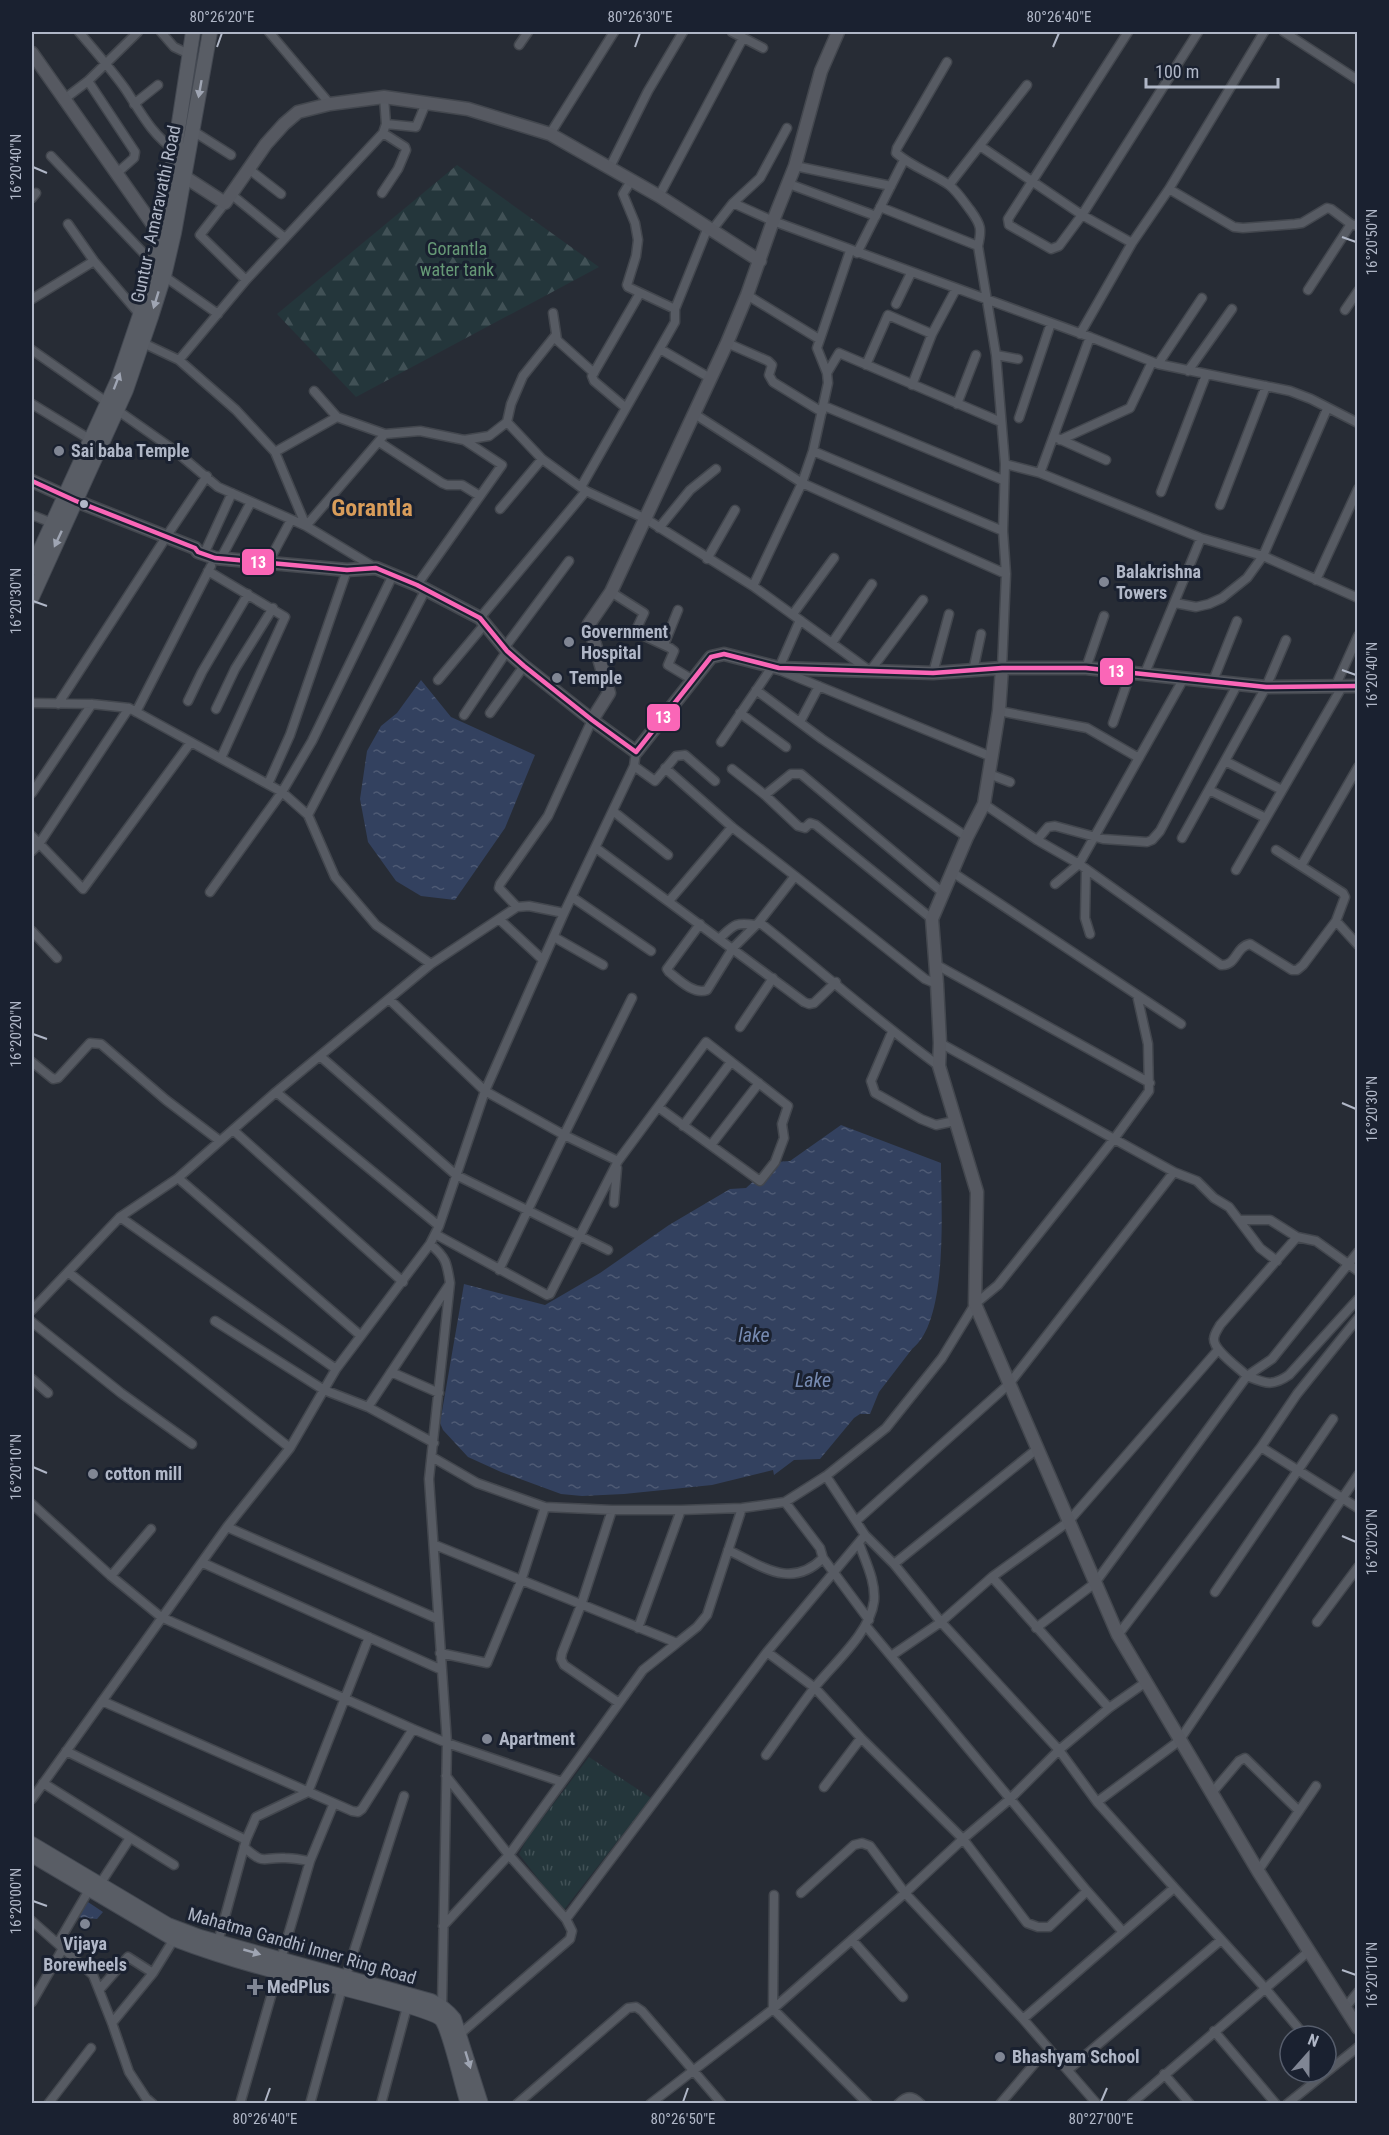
<svg xmlns="http://www.w3.org/2000/svg" width="1389" height="2135" viewBox="0 0 1389 2135" font-family="'Roboto Condensed',sans-serif">
  <style>
    .grass { fill: url(#grass-tufts) }
    .forest { fill: url(#forest-firs) }
    .water { fill: url(#water-ripples) }
    .lines { fill: none; stroke-linecap: round; stroke-linejoin: round }
    .street-casing { stroke: #43474e; stroke-width: 11 }
    .secondary-casing { stroke: #43474e; stroke-width: 15 }
    .primary-casing { stroke: #444952; stroke-width: 16 }
    .street { stroke: #575b63; stroke-width: 8 }
    .secondary { stroke: #565961; stroke-width: 12 }
    .primary { stroke: #595d65; stroke-width: 14 }
    .bus-1-casing { stroke: #1a2130; stroke-width: 9 }
    .bus-1 { stroke: #fa66b7; stroke-width: 4.5 }
    .oneway { fill: #9fa5b3 }
    .ticks { fill: none; stroke: #b0b7c7; stroke-width: 2 }
    .poi-dot { fill: #808694; stroke: #1a2130; stroke-width: 2 }
    .bus-dot { fill: #b0b7c7; stroke: #1a2130; stroke-width: 2 }
    .labels { text-anchor: middle; stroke-width: 6; stroke-linejoin: round; paint-order: stroke }
    .street-label { font-size: 18px; fill: #b0b7c7; stroke: #1a2130 }
    .park-label { font-size: 18px; fill: #669976; stroke: #1a2130 }
    .poi-label { font-size: 18px; font-weight: bold; fill: #b0b7c7; stroke: #1a2130; text-anchor: start }
    .water-label { font-size: 20px; font-style: italic; fill: #768ab1; stroke: #1a2130 }
    .district-label { font-size: 24px; font-weight: bold; fill: #d89c5a; stroke: #1a2130 }
    .line-badge { stroke: #1a2130; stroke-width: 2 }
    .badge-label { font-size: 16px; text-anchor: middle; font-weight: bold; fill: #fff }
    .neatline { fill: none; stroke: #b0b7c7; stroke-width: 2 }
    .ticks-label { font-size: 15px; text-anchor: middle; fill: #b0b7c7 }
  </style>
  <defs>
    <pattern id="grass-tufts" width="24" height="20" patternUnits="userSpaceOnUse" patternTransform="scale(1.5)"><rect width="24" height="20" fill="#24363b"/><path d="M3 7l-1-3M5 7V3M7 7l1-3M15 17l-1-3M17 17v-4M19 17l1-3" fill="none" stroke="#415156"/></pattern>
    <pattern id="forest-firs" width="22" height="20" patternUnits="userSpaceOnUse" patternTransform="scale(1.5)"><rect width="22" height="20" fill="#24363b"/><path d="M5 1l3.5 6h-7zM16 11l3.5 6h-7z" fill="#415156"/></pattern>
    <pattern id="water-ripples" width="26" height="14" patternUnits="userSpaceOnUse" patternTransform="scale(1.5)"><rect width="26" height="14" fill="#33415f"/><path d="M2 4q2-2 4 0t4 0M15 11q2-2 4 0t4 0" fill="none" stroke="#4e5a74"/></pattern>
  </defs>
  <rect width="100%" height="100%" fill="#272c35"/>
  <!-- grass -->
  <path class="grass" d="M589,1757L651,1798L563,1911L519,1854L527,1839Z"/>
  <!-- forest -->
  <path class="forest" d="M457,165L599,267L356,397L277,314Z"/>
  <!-- water -->
  <path class="water" d="M421,680L451,717L535,755L505,828L455,900L421,896L396,881L368,842L360,799L367,751L381,726L397,713Z
    M841,1125L941,1163C941,1207 949,1321 912,1349L879,1392L870,1414H860L854,1418L820,1459L794,1460L774,1475L773,1470L712,1485L624,1494L582,1496L561,1494L501,1472L468,1457L443,1430L440,1423L464,1284L545,1305L600,1273L669,1225L730,1189L746,1188L775,1162L790,1161Z
    M88,1902L103,1912L97,1919L74,1917Z"/>
  <g class="lines">
    <!-- street casing -->
    <g class="street-casing">
      <path id="street" d="M79,32C95,51 112,70 126,90C141,113 152,135 176,151
        M161,32L174,47L189,54
        M269,32L330,104
        M732,32L763,48
        M1128,32L1008,219L1009,225L1051,249L1059,246L1082,215L1198,32
        M1284,32L1358,80
        M519,45L528,32
        M947,62L897,148L896,153C912,167 932,173 949,185C958,192 964,202 971,211C981,225 982,229 978,246L996,355L1005,464L1003,531L1006,574L1002,668
        M88,81L135,152L134,158L117,173
        M63,100L88,81L138,32
        M134,104L158,85
        M386,124L416,127L426,103
        M193,131L231,155
        M550,134L614,32
        M980,146L1082,215L1132,243L1080,334
        M51,156L154,264
        M795,166L891,186
        M609,169L648,91L683,32
        M250,170L281,194
        M631,181L623,194L635,223L638,240L636,256L627,285L628,287L675,309
        M789,184L876,216
        M949,185L1027,85
        M1169,189L1234,227L1243,228L1295,224L1302,223L1327,208L1331,209L1351,224L1358,226
        M382,193L398,169L406,150L405,147L383,133
        M232,195L285,238
        M659,196L743,38
        M32,198L36,193
        M225,203L200,235L246,280
        M733,203L773,221L1090,337L1158,364L1290,391L1311,399L1358,423
        M880,207L978,246
        M68,224L94,261L140,315
        M712,230L733,203L760,178L787,128
        M1132,243L1169,189L1264,32
        M857,253L904,160
        M164,276L218,314
        M1308,290L1351,224
        M747,295L819,339
        M32,299L94,261
        M896,304L911,273
        M1345,310L1358,291
        M553,313L557,340L594,373
        M143,343L179,360L236,410L275,452L306,526L385,434
        M727,343L768,361L772,365L769,375L773,382L822,412
        M660,349L710,378
        M32,350L108,403
        M996,355L1018,359
        M179,360L246,280L383,133L386,124L384,97
        M1158,364L1202,298
        M866,365L888,315L932,334
        M1188,371L1232,309
        M827,373L839,353L1001,422
        M912,385L932,334L956,289
        M314,391L337,417
        M32,404L91,440
        M957,404L976,355
        M824,406L1003,480
        M626,408L594,381L592,376L640,293
        M117,410L174,450L218,487L306,526L374,567
        M693,413L802,483L1006,574
        M1019,418L1051,323
        M507,422L511,404L523,376L555,336
        M1057,438L1106,460
        M1060,440L1130,408L1152,362
        M379,442L442,483L447,485H462L480,496
        M813,451L1003,531
        M275,452L337,417L385,434L420,431L464,440L489,436L507,422L542,459L586,491L646,519L753,586L870,671L923,600
        M1005,464L1040,473L1201,538L1263,556L1358,598
        M1040,473L1090,337
        M581,487L675,322V309L708,227
        M1161,492L1206,375
        M1220,505L1266,386
        M500,509L542,459
        M32,515L52,523
        M659,528L690,490L716,469
        M166,537L207,476
        M204,554L232,493
        M221,558L251,502
        M707,559L735,510
        M268,563L291,520
        M208,571L285,617L221,758
        M1316,580L1358,489
        M417,585L502,465L464,440
        M753,586L802,483L813,451L828,383L827,373L817,348L850,251
        M611,592L644,613L636,630L640,634L670,648L674,651L668,665L693,680
        M1175,603L1196,607L1209,604L1222,598L1247,578L1263,556L1327,409
        M793,614L834,558
        M480,618L586,491
        M832,643L872,584
        M664,645L678,610
        M505,647L569,561
        M779,668L800,620
        M1086,668L1104,616
        M973,671L981,634
        M933,673L949,614
        M1145,673L1201,538
        M438,680L485,624
        M1213,681L1237,621
        M1335,687L1358,636
        M756,690L822,739L967,837
        M188,701L202,672L248,594
        M32,703L92,704L129,708L282,792L308,815L335,877L376,925L431,964
        M58,704L163,542
        M216,709L235,669L273,608
        M999,711L1087,728L1139,758
        M136,712L211,566
        M490,713L524,666
        M740,713L786,747
        M464,715L507,651
        M800,722L819,686
        M1113,723L1131,672
        M721,742L772,667L992,757
        M1225,761L1282,790
        M634,766L655,781L676,756L685,755L715,781
        M665,768L732,827L795,876
        M732,769L765,795L798,826L805,828L810,823L816,825L932,919
        M989,774L1010,782
        M268,784L290,735L347,570
        M1209,790L1266,818
        M32,793L92,704
        M765,795L791,774H801L942,892
        M984,804L1037,840L1079,864L1221,965C1237,966 1235,947 1250,944L1292,970H1297L1303,965L1336,921L1345,897L1343,893L1276,850
        M613,811L668,855
        M308,815L426,589
        M32,836L83,889L191,742
        M1182,838L1266,687L1286,640
        M1037,840L1048,827L1055,826L1103,839L1147,842L1152,840L1160,831L1237,685
        M596,848L804,1002L809,1004L814,1003L836,982
        M32,851L39,844L129,708
        M1301,866L1358,767
        M1086,869L1085,918L1090,934
        M1236,870L1342,687
        M952,872L1181,1024
        M1055,884L1079,864L1184,678
        M210,892L282,792L312,741L393,575
        M572,897L651,951
        M669,901L732,827
        M517,907L499,888L500,884L548,816L592,720
        M499,919L543,960
        M1336,921L1358,945
        M700,924L667,969L669,972C679,980 694,995 707,990L733,948L759,922
        M32,931L57,958
        M554,937L603,965
        M720,938C734,925 735,922 755,925
        M935,964L1150,1083
        M937,984L925,979L795,876L759,922C819,969 877,1021 939,1066
        M390,1000L485,1091L564,1135L632,998
        M740,1027L773,978
        M892,1032L871,1081L875,1093L921,1119L936,1125L955,1121
        M320,1056L456,1175L608,1250
        M32,1062L53,1079L58,1078L90,1043L101,1044L166,1100L220,1141
        M276,1092L439,1226
        M683,1126L731,1062
        M233,1130L403,1282
        M711,1145L759,1083
        M1174,1172L1197,1181L1214,1198L1229,1207L1260,1248L1277,1261
        M178,1178L361,1336
        M614,1203L617,1168
        M120,1217L336,1369
        M1239,1220H1270L1297,1237L1316,1241L1358,1271
        M435,1234L547,1295L550,1294L618,1161L706,1042L788,1106L782,1124L784,1138L775,1162L760,1181L658,1107
        M430,1244C446,1257 447,1263 450,1283L429,1479L447,1743L442,2006
        M1358,1252L1272,1359L1247,1376C1265,1383 1272,1387 1289,1375L1358,1299
        M499,1270L564,1135L618,1161
        M68,1272L290,1448
        M32,1310L120,1217L178,1178L276,1092L431,964L517,907L529,906L564,913
        M215,1321L324,1390L368,1407L434,1443
        M32,1322L121,1393L192,1444
        M391,1372L439,1393
        M32,1379L48,1393
        M368,1407L449,1285
        M1261,1447L1358,1508
        M432,1457L477,1483L545,1507L612,1510H681L742,1508L785,1502L826,1476L886,1428L942,1358L975,1304L998,1285L1114,1139L1149,1091L1148,1044L1137,995
        M826,1476L865,1535
        M32,1504L111,1576L161,1617L413,1729L447,1743L562,1782
        M612,1510L581,1605L562,1653L561,1659L564,1665L619,1703
        M856,1521L1009,1384L1174,1172L940,1043
        M227,1527L438,1619
        M435,1545L677,1643L697,1627L707,1615L742,1508
        M728,1550C762,1566 791,1590 823,1558L820,1548L785,1502
        M823,1558L869,1620
        M203,1563L442,1670
        M894,1564L941,1622L992,1577L1068,1522L1218,1350
        M111,1576L151,1529
        M992,1577L1109,1708
        M1215,1592L1333,1419
        M1317,1622L1358,1567
        M866,1626L1087,1891L1123,1932
        M638,1628L681,1510
        M1036,1628L1095,1583L1247,1376C1239,1368 1213,1350 1214,1339C1214,1334 1218,1329 1220,1325L1297,1237
        M1118,1635L1261,1447L1297,1394L1358,1318
        M767,1652L815,1688L861,1738L963,1839L1027,1923L1038,1927H1049L1087,1891
        M440,1653L487,1663L521,1581L545,1507
        M891,1656L941,1622L1059,1750L1097,1802L1265,1988L1305,2036
        M102,1701L352,1811L358,1812L362,1809L413,1729
        M66,1751L246,1840
        M766,1755C782,1733 798,1709 815,1687C834,1663 870,1633 874,1601C876,1581 865,1561 859,1543
        M446,1776L509,1855L566,1919L767,1652L865,1535L894,1564L1037,1449
        M43,1783L174,1865
        M824,1787L861,1738
        M1211,1794L1239,1761L1245,1758L1299,1811
        M32,1799L227,1527L290,1448L336,1369L430,1244L439,1226L485,1091L564,913L634,766L636,752
        M1097,1802L1179,1741L1358,1475
        M244,1847C265,1866 261,1857 285,1858C293,1858 302,1860 310,1861
        M1258,1871L1316,1786
        M100,1884L130,1838
        M801,1893L854,1845L862,1843L870,1846L905,1893L1023,2019L1097,2104
        M774,1895L773,2009L868,2104
        M32,1921L93,1975L112,2023L129,2072L146,2098L153,2104
        M443,1926L509,1855L643,1670L677,1643
        M852,1940L903,1997
        M218,1942L246,1840L256,1817L308,1792L369,1637
        M58,1943L89,1890
        M281,1959L310,1861L334,1803
        M99,1990L128,1957L153,1973
        M32,2002L62,1950
        M1345,2008L1358,1992
        M1023,2019L1174,1888
        M112,2023L153,1973L174,1939
        M1214,2031L1276,2104
        M460,2034L570,1939L572,1931L566,1919
        M1068,2070L1221,1940
        M1164,2074L1190,2104
        M48,2104L91,2048
        M240,2104L278,1972
        M310,2104L342,1988L404,1796
        M381,2104L407,2007
        M517,2104L628,2008L636,2007L642,2011L722,2104
        M650,2104L773,2009L905,1893L963,1839L1010,1799L1059,1750L1109,1708L1146,1682
        M898,2104C907,2095 912,2095 921,2104
        M1000,2104L1035,2063
        M1131,2104L1309,1951
        M1287,2104L1358,2047"/>
    </g>
    <!-- secondary casing -->
    <g class="secondary-casing">
      <path id="secondary" d="M32,53L160,235
        M185,177L225,203L266,144L284,124L298,112L330,104L384,97L468,109L550,134L659,196L760,261
        M32,481L76,501L195,548L198,552L215,558L347,570L376,568L417,585L480,618L507,651L524,666L592,720L636,752L711,657L724,654L779,668L933,673L1002,668H1086L1266,687L1358,686
        M1002,668L999,711L984,804L967,837L932,919L937,984L940,1043L939,1066L977,1192L975,1304L1118,1635L1258,1871L1358,2028
        M592,720L609,693L589,624L611,592L727,343L747,295L773,221L795,166L821,71L838,32"/>
    </g>
    <!-- primary casing -->
    <g class="primary-casing">
      <path id="primary" d="M32,568L118,380L140,315L154,264L166,207L193,32
        M32,597L126,390L151,317L164,276L174,233L210,32
        M32,1844L168,1925L200,1937L431,2001C441,2006 447,2010 454,2019L481,2104
        M32,1855L174,1939C208,1952 244,1963 279,1972C304,1979 432,2008 442,2020C450,2031 462,2086 468,2104"/>
    </g>
    <!-- street -->
    <use href="#street" class="street"/>
    <!-- secondary -->
    <use href="#secondary" class="secondary"/>
    <!-- primary -->
    <use href="#primary" class="primary"/>
    <!-- bus-1 casing -->
    <g class="bus-1-casing">
      <path id="bus-1" d="M32,481L76,501L195,548L198,552L215,558L347,570L376,568L417,585L480,618L507,651L524,666L592,720L636,752L711,657L724,654L779,668L933,673L1002,668H1086L1266,687L1358,686"/>
    </g>
    <!-- bus-1 -->
    <use href="#bus-1" class="bus-1"/>
  </g>
  <!-- one-way arrows -->
  <defs><path id="oneway-solid" d="M-6-.8H1V-3.2L6.5 0L1 3.2V.8H-6Z" transform="scale(1.5)"/></defs>
  <g class="oneway">
    <use href="#oneway-solid" transform="translate(200 89) rotate(100)"/>
    <use href="#oneway-solid" transform="translate(156 300) rotate(107)"/>
    <use href="#oneway-solid" transform="translate(117 381) rotate(-69)"/>
    <use href="#oneway-solid" transform="translate(58 539) rotate(115)"/>
    <use href="#oneway-solid" transform="translate(252 1952) rotate(16)"/>
    <use href="#oneway-solid" transform="translate(468 2060) rotate(73)"/>
  </g>
  <!-- ticks -->
  <path class="ticks" d="M217,47L222,33M635,47L640,33M1053,47L1059,33M33,167L47,173M1342,237L1356,242M33,601L47,606M1342,670L1356,675M33,1034L47,1039M1342,1103L1356,1109M33,1467L47,1473M1342,1536L1356,1542M33,1901L47,1906M1342,1970L1356,1975M265,2102L270,2088M683,2102L688,2088M1101,2102L1107,2088"/>
  <!-- markers -->
  <g class="poi-dot">
    <circle cx="59" cy="451" r="6"/>
    <circle cx="1104" cy="582" r="6"/>
    <circle cx="569" cy="642" r="6"/>
    <circle cx="557" cy="678" r="6"/>
    <circle cx="93" cy="1474" r="6"/>
    <circle cx="487" cy="1739" r="6"/>
    <circle cx="85" cy="1924" r="6"/>
    <path d="M252 1978h6v6h6v6h-6v6h-6v-6h-6v-6h6z"/>
    <circle cx="1000" cy="2057" r="6"/>
  </g>
  <circle class="bus-dot" cx="84" cy="504" r="5"/>
  <g class="labels">
    <!-- street labels -->
    <g class="street-label">
      <text transform="translate(156 214) rotate(-78)" y="6">Guntur - Amaravathi Road</text>
      <text transform="translate(302 1946) rotate(16)" y="6">Mahatma Gandhi Inner Ring Road</text>
    </g>
    <!-- park labels -->
    <g class="park-label">
      <text x="457" y="255">Gorantla<tspan x="457" dy="21">water tank</tspan></text>
    </g>
    <!-- poi labels -->
    <g class="poi-label">
      <text x="71" y="457">Sai baba Temple</text>
      <text x="1116" y="578">Balakrishna<tspan x="1116" dy="21">Towers</tspan></text>
      <text x="581" y="638">Government<tspan x="581" dy="21">Hospital</tspan></text>
      <text x="569" y="684">Temple</text>
      <text x="105" y="1480">cotton mill</text>
      <text x="499" y="1745">Apartment</text>
      <text x="85" y="1950" text-anchor="middle">Vijaya<tspan x="85" dy="21">Borewheels</tspan></text>
      <text x="267" y="1993">MedPlus</text>
      <text x="1012" y="2063">Bhashyam School</text>
    </g>
    <!-- water labels -->
    <g class="water-label">
      <text x="754" y="1342">lake</text>
      <text x="813" y="1387">Lake</text>
    </g>
    <!-- district labels -->
    <g class="district-label">
      <text x="372" y="516">Gorantla</text>
    </g>
  </g>
  <g class="line-badge">
    <rect x="241" y="548" width="34" height="28" rx="6" fill="#fa66b7"/>
    <rect x="1099" y="657" width="35" height="29" rx="6" fill="#fa66b7"/>
    <rect x="646" y="703" width="35" height="29" rx="6" fill="#fa66b7"/>
  </g>
  <g class="badge-label">
    <text x="258" y="568">13</text>
    <text x="1116" y="677">13</text>
    <text x="663" y="723">13</text>
  </g>
  <!-- border -->
  <rect width="1389" height="2135" fill="none" stroke="#1a2130" stroke-width="66"/>
  <!-- north arrow -->
  <g transform="translate(1308 2054) rotate(21)"><circle r="28" fill="#1a2130" stroke="#565d6c" stroke-width="1.5"/>
  <path d="M0-4.5L10 22L0 15L-10 22Z" fill="#808694"/>
  <text y="-9" font-size="16" font-weight="bold" text-anchor="middle" fill="#b0b7c7">N</text>
  </g>
  <!-- scale -->
  <path d="M1146 78v9h132v-9" fill="none" stroke="#b0b7c7" stroke-width="3"/>
  <text x="1155" y="78" font-size="18" fill="#b0b7c7" stroke="#1a2130" stroke-width="4.5" paint-order="stroke">100 m</text>
  <rect x="33" y="33" width="1323" height="2069" class="neatline"/>
  <g class="ticks-label">
    <text x="222" y="22">80°26'20"E</text>
    <text x="640" y="22">80°26'30"E</text>
    <text x="1059" y="22">80°26'40"E</text>
    <text transform="translate(16 167) rotate(-90)" y="5">16°20'40"N</text>
    <text transform="translate(1372 242) rotate(-90)" y="5">16°20'50"N</text>
    <text transform="translate(16 601) rotate(-90)" y="5">16°20'30"N</text>
    <text transform="translate(1372 675) rotate(-90)" y="5">16°20'40"N</text>
    <text transform="translate(16 1034) rotate(-90)" y="5">16°20'20"N</text>
    <text transform="translate(1372 1109) rotate(-90)" y="5">16°20'30"N</text>
    <text transform="translate(16 1467) rotate(-90)" y="5">16°20'10"N</text>
    <text transform="translate(1372 1542) rotate(-90)" y="5">16°20'20"N</text>
    <text transform="translate(16 1901) rotate(-90)" y="5">16°20'00"N</text>
    <text transform="translate(1372 1975) rotate(-90)" y="5">16°20'10"N</text>
    <text x="265" y="2124">80°26'40"E</text>
    <text x="683" y="2124">80°26'50"E</text>
    <text x="1101" y="2124">80°27'00"E</text>
  </g>
</svg>
